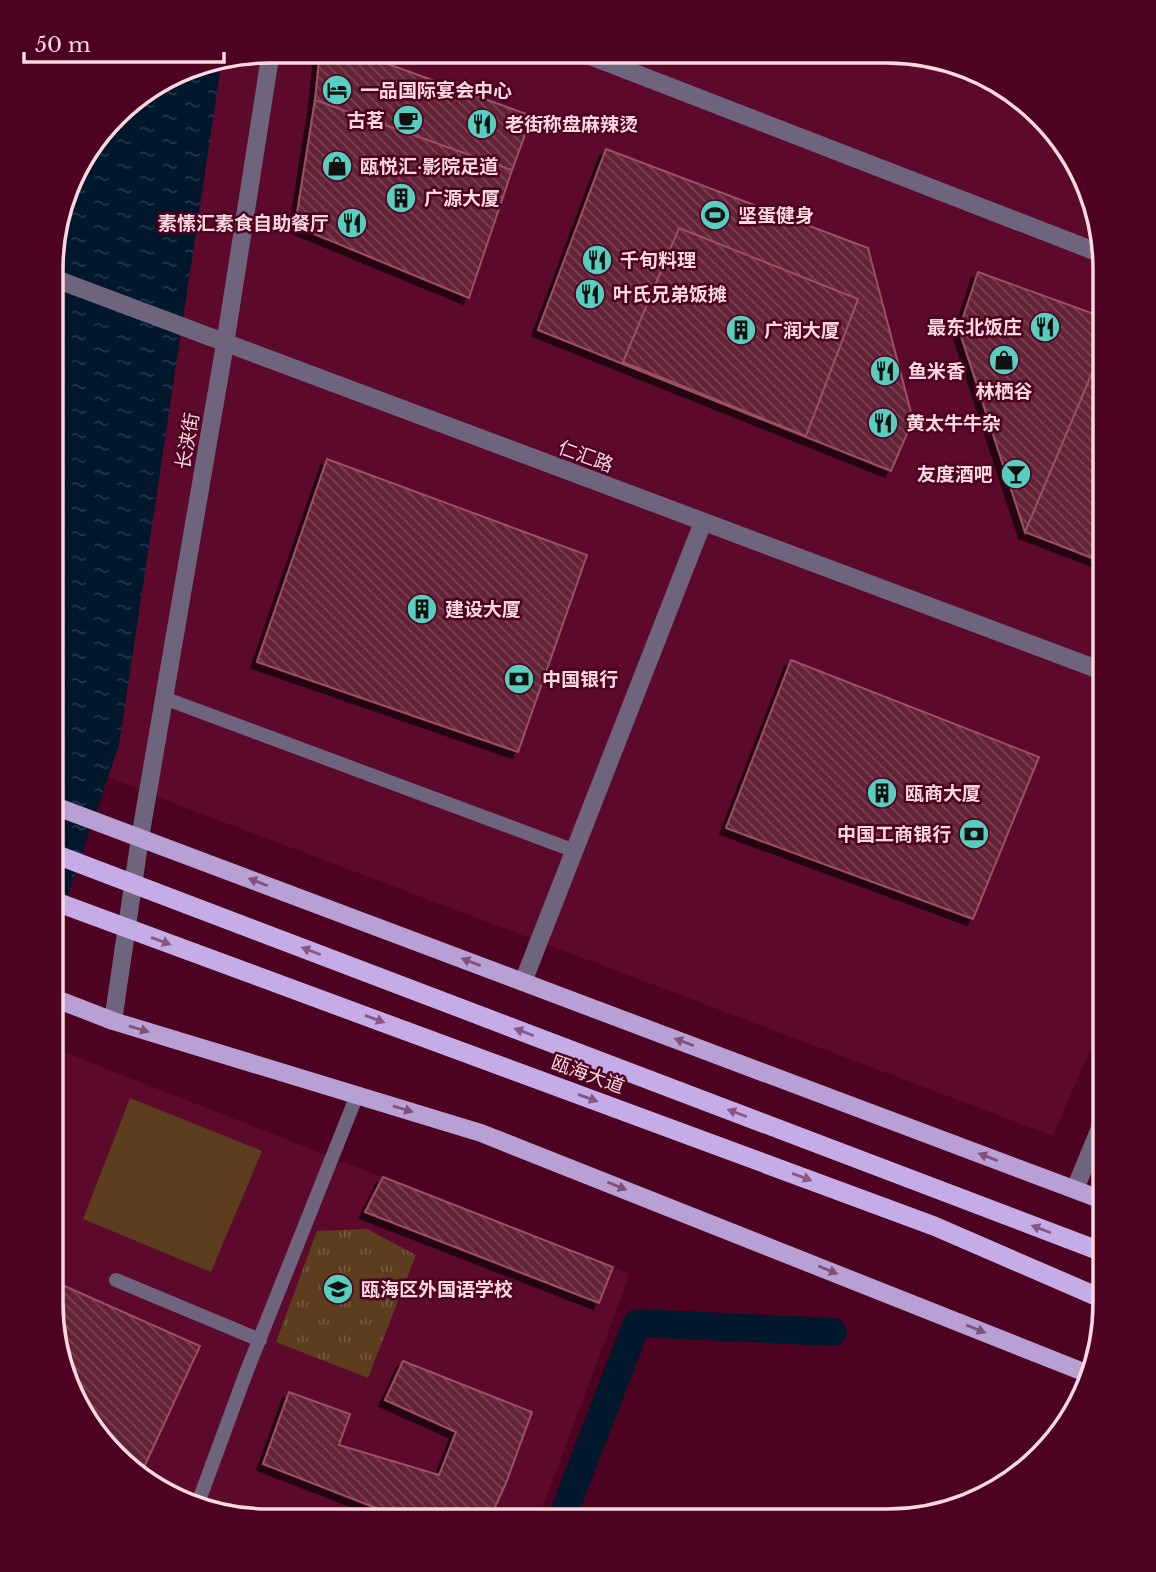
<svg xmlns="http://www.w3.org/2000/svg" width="1156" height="1572" viewBox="0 0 1156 1572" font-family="'Libre Baskerville','Noto Sans SC',serif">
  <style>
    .built { fill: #5c092b }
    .grass { fill: url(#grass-tufts) }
    .pitch { fill: #5c3e1e }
    .water { fill: url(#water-ripples) }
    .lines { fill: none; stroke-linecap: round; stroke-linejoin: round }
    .canal { stroke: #00172c; stroke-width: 28 }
    .building { fill: url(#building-back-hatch); stroke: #9d4f63; stroke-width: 2; filter: url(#shadow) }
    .service { stroke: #6f647d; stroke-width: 14 }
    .pedestrian { stroke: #6f647d; stroke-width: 18 }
    .tertiary { stroke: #6f647d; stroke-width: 18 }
    .primary { stroke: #b8a0d5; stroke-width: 18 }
    .trunk-bridge { stroke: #c6ace6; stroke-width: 19 }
    .oneway { fill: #82517a }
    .oneway2 { fill: #895783 }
    .labels { text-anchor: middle; stroke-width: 5; stroke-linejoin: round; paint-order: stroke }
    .poi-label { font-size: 19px; font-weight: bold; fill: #fdd8df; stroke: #4c0220; text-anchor: start }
    .street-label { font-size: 19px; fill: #fdd8df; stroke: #4c0220 }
    .rim { fill: none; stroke: #fdd8df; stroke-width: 3.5 }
  </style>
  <defs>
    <pattern id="grass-tufts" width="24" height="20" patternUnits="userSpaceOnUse" patternTransform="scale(1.75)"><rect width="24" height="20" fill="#5c3e1e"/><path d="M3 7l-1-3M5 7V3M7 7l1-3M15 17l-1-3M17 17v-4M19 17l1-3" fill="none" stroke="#74593e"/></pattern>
    <pattern id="water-ripples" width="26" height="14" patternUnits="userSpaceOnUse" patternTransform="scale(1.75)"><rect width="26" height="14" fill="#00172c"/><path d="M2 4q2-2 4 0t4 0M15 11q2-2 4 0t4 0" fill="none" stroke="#26384a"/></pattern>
    <pattern id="building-back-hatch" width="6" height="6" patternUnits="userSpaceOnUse" patternTransform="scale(1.75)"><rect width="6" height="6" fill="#632436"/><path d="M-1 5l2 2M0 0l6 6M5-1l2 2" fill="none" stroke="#7a4353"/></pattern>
    <filter id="shadow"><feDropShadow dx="-6" dy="6" stdDeviation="0" flood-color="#0009"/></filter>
  </defs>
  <rect width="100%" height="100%" fill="#4c0220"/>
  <!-- built -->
  <path class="built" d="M269,51L916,53L1020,96L1083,172L1105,269V1015L1053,1136L178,805L52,755L53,240L80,160L125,105L198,62Z
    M51,1047L630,1274L538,1520L241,1519L147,1484L73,1400L51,1303Z"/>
  <!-- grass -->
  <path class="grass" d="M367,1229L416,1255L368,1378L276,1342L317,1231Z"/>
  <!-- pitch -->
  <path class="pitch" d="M130,1098L262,1151L211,1272L83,1219Z"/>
  <!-- water -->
  <path class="water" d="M222,59L119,745L51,945L53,315L75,175L80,160L125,105L198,62Z"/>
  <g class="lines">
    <!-- canal -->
    <path class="canal" d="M561,1520L637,1323L833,1332"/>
  </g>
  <!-- building -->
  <path class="building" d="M320,51H352L532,116L512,170L469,298L295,226L315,100Z
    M315,100L512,170L469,298L295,226Z
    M606,149L868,248L913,420L891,471L538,330Z
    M679,228L858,299L806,436L623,362Z
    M978,272L1105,318V364L1097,361L1025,532L959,330Z
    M1097,361L1105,364V563L1025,532Z
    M327,459L587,555L518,752L257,662Z
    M791,660L1039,757L973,919L726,828Z
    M383,1177L613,1267L599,1303L365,1212Z
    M51,1280L200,1346L140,1476L73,1400L51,1303Z
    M403,1361L532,1412L506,1483L489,1520H407L263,1464L289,1392L350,1414L339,1445L439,1475L456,1432L385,1400Z"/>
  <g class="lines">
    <!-- service -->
    <path class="service" d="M164,698L575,851
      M116,1280L260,1340
      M198,1503L246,1373L357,1095"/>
    <!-- pedestrian -->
    <path class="pedestrian" d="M580,52L1102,254"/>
    <!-- tertiary -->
    <path class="tertiary" d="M53,278L1105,672
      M523,982L703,522
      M113,1021L140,838L225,344L271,51
      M1075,1189L1105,1116"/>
    <!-- primary -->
    <path class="primary" d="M52,805L1105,1201
      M51,997L113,1021L481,1133L1086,1373"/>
    <!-- trunk-bridge -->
    <path class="trunk-bridge" d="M52,853L1105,1253
      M51,900L934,1226L1105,1300"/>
  </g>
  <!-- one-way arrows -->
  <defs><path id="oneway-solid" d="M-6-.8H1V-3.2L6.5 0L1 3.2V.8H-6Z" transform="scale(1.75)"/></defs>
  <g class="oneway">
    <use href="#oneway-solid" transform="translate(258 882) rotate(-159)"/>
    <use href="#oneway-solid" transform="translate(471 962) rotate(-159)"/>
    <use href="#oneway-solid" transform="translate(139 1029) rotate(17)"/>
    <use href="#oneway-solid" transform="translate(684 1042) rotate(-159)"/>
    <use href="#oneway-solid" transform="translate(403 1109) rotate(17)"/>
    <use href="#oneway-solid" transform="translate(988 1157) rotate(-159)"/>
    <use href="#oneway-solid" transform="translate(617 1186) rotate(22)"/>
    <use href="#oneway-solid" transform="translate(828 1270) rotate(22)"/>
    <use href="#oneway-solid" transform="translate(976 1329) rotate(22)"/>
  </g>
  <g class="oneway2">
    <use href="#oneway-solid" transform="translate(161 941) rotate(20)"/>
    <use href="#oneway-solid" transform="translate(311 951) rotate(-159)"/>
    <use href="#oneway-solid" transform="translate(375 1019) rotate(20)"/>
    <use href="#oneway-solid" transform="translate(524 1032) rotate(-159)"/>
    <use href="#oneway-solid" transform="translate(588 1098) rotate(20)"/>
    <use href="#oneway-solid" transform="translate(737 1113) rotate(-159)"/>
    <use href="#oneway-solid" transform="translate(802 1177) rotate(20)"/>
    <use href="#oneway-solid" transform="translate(1041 1229) rotate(-159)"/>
  </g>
  <!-- icons -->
  <defs>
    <g id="hotel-disc" transform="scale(1.575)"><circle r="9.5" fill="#58cec0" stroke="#4c0220"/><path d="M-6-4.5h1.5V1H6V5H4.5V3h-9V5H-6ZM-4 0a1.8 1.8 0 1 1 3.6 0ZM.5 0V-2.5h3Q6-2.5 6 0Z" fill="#111"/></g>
    <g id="cafe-disc" transform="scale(1.575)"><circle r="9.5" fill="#58cec0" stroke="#4c0220"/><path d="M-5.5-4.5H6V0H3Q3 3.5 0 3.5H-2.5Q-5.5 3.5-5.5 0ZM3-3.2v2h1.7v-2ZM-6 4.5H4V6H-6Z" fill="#111"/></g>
    <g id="restaurant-disc" transform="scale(1.575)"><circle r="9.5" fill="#58cec0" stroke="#4c0220"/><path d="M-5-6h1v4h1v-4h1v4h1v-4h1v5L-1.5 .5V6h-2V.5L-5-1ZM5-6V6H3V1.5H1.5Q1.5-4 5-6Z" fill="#111"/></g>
    <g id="shop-disc" transform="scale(1.575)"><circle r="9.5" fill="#58cec0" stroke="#4c0220"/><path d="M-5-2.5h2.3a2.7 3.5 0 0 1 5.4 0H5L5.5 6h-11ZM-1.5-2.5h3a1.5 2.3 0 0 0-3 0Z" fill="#111"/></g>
    <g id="building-disc" transform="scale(1.575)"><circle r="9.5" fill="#58cec0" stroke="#4c0220"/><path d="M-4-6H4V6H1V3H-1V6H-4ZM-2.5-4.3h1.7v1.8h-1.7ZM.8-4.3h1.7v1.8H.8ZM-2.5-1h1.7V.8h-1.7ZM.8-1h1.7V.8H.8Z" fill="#111"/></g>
    <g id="stadium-disc" transform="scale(1.575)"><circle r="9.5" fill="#58cec0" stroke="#4c0220"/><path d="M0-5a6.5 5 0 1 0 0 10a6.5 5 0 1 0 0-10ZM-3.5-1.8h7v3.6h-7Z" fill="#111"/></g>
    <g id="bar-disc" transform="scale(1.575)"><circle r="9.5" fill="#58cec0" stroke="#4c0220"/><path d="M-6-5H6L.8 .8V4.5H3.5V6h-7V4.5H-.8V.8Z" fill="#111"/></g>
    <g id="bank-disc" transform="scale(1.575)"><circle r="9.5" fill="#58cec0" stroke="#4c0220"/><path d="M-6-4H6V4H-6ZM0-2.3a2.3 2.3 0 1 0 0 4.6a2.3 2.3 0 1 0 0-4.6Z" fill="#111"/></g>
    <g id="school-disc" transform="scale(1.575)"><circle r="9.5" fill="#58cec0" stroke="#4c0220"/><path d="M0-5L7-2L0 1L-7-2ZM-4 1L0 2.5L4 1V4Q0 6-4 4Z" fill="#111"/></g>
  </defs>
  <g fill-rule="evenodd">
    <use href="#hotel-disc" x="337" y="90"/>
    <use href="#cafe-disc" x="408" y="120"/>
    <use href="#restaurant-disc" x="482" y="124"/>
    <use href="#shop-disc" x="337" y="166"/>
    <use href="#building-disc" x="401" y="198"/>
    <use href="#stadium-disc" x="715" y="215"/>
    <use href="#restaurant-disc" x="352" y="223"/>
    <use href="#restaurant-disc" x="597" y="260"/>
    <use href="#restaurant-disc" x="590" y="294"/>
    <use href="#restaurant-disc" x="1045" y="327"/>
    <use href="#building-disc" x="741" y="330"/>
    <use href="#shop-disc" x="1004" y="360"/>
    <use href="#restaurant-disc" x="885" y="371"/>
    <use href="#restaurant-disc" x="883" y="423"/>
    <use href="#bar-disc" x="1016" y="474"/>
    <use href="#building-disc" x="422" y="609"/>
    <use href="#bank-disc" x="519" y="679"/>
    <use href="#building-disc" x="882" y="793"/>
    <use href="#bank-disc" x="974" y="834"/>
    <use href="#school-disc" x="338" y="1289"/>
  </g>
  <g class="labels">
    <!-- poi labels -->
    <g class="poi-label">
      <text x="360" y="97">一品国际宴会中心</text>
      <text x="385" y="127" text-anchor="end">古茗</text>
      <text x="505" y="131">老街称盘麻辣烫</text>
      <text x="360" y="173">瓯悦汇·影院足道</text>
      <text x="424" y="205">广源大厦</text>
      <text x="738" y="222">坚蛋健身</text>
      <text x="329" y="230" text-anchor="end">素愫汇素食自助餐厅</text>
      <text x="620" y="267">千旬料理</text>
      <text x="613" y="301">叶氏兄弟饭摊</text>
      <text x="1022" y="334" text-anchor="end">最东北饭庄</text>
      <text x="764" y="337">广润大厦</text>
      <text x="908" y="378">鱼米香</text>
      <text x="1004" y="398" text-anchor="middle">林栖谷</text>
      <text x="906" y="430">黄太牛牛杂</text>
      <text x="993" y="481" text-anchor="end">友度酒吧</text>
      <text x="445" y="616">建设大厦</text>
      <text x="542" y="686">中国银行</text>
      <text x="905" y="800">瓯商大厦</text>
      <text x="951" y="841" text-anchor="end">中国工商银行</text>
      <text x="361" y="1296">瓯海区外国语学校</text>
    </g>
    <!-- street labels -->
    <g class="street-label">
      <text transform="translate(187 441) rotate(-80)" y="7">长浃街</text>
      <text transform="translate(586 456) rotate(20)" y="7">仁汇路</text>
      <text transform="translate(588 1074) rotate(20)" y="7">瓯海大道</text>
    </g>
  </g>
  <!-- crop -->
  <path d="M0 0H1156V1572H0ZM269 63H887A206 206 0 0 1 1093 269V1303A206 206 0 0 1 887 1509H269A206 206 0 0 1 63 1303V269A206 206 0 0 1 269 63Z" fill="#4c0220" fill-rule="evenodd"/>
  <path class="rim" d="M269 63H887A206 206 0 0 1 1093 269V1303A206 206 0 0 1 887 1509H269A206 206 0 0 1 63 1303V269A206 206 0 0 1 269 63Z"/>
  <!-- scale -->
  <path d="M24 52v10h200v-10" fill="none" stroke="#fdd8df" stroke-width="3.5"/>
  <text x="35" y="52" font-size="21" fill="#fdd8df" stroke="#4c0220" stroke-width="5" paint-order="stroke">50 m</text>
</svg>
